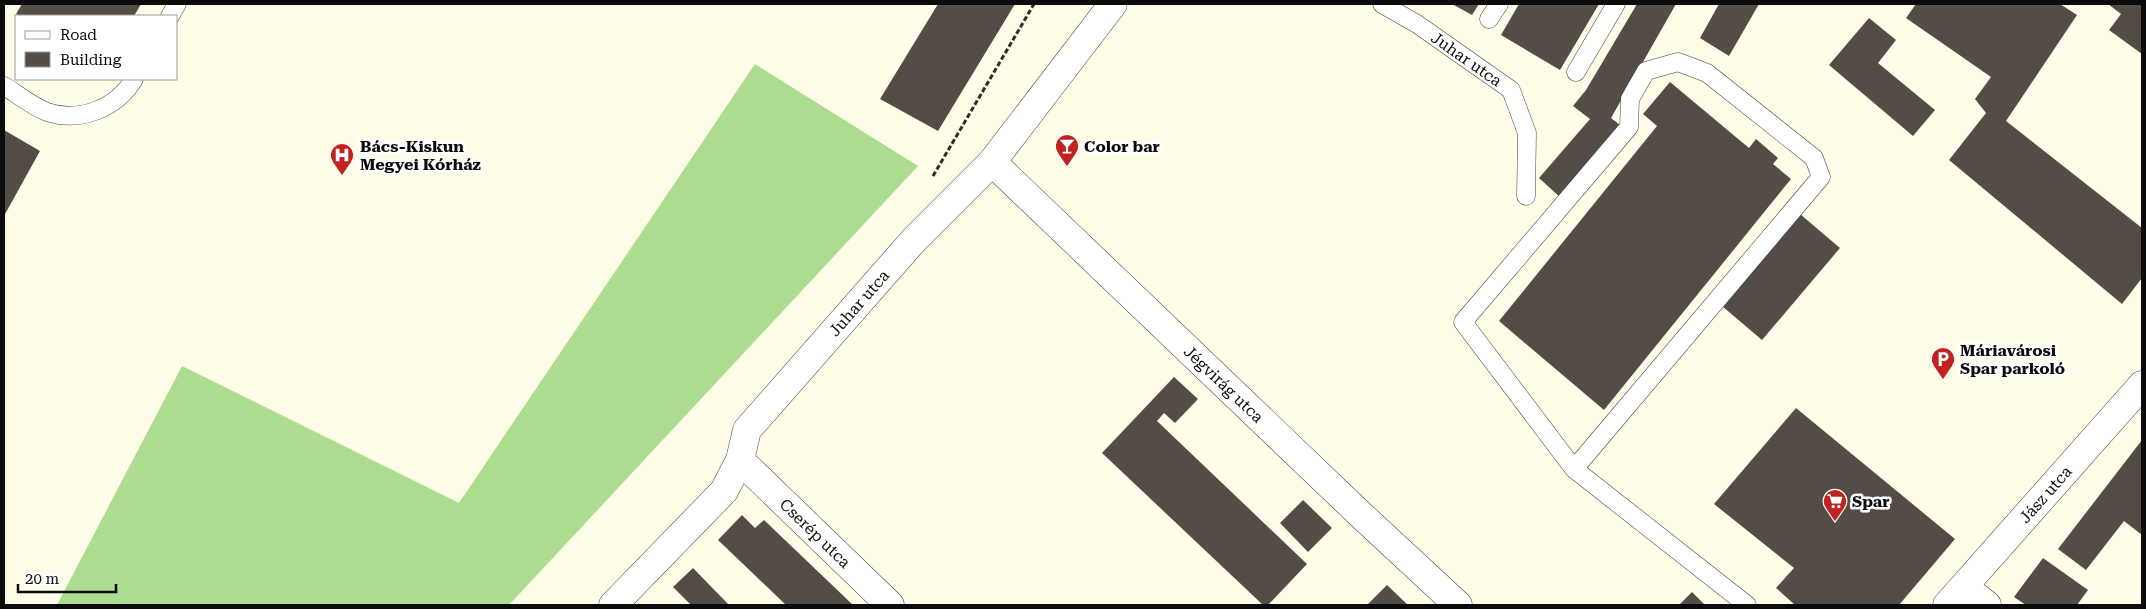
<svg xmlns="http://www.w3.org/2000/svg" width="2146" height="609" viewBox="0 0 2146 609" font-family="'Roboto Serif',serif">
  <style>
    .forest { fill: #acdc90 }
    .building { fill: #544d47 }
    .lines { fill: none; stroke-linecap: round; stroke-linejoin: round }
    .service-casing { stroke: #3e3e3e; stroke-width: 19 }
    .minor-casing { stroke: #3e3e3e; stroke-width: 29 }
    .path { stroke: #2d2d2d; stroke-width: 3; stroke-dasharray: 5 2.5; stroke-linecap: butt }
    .service { stroke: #fff; stroke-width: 18 }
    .minor { stroke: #fff; stroke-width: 28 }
    .labels { text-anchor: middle; stroke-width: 5; stroke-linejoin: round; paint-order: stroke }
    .street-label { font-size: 16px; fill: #0b0b0b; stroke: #fff }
    .poi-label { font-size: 16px; font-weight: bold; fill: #0b0b0b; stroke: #fff; text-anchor: start }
  </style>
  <rect width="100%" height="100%" fill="#fffce8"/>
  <!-- forest -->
  <path class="forest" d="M755,64L918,166L509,605H57L182,366L459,503Z"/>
  <!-- building -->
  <path class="building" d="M22,4H141L134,16H20L16,14Z
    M938,4H1015L938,131L880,99Z
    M1452,4H1479L1472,15Z
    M1519,4H1599L1560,70L1501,35Z
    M1637,4H1676L1611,118L1620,125L1561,198L1539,178L1590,119L1573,106L1586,90Z
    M1719,4H1759L1729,56L1700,38Z
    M1916,4H2060L2077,15L2006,121L2142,228V278L2122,304L1949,160L1986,113L1975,99L1991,77L1906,18Z
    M2108,4H2142V54L2109,30L2121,14Z
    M1869,18L1896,40L1878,63L1935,110L1913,136L1829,65Z
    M1670,82L1749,148L1756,139L1778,158L1773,164L1791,179L1604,410L1499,321L1657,126L1643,114Z
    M4,130L40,151L4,216Z
    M1800,214L1840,248L1762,340L1722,306Z
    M1174,377L1198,399L1175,423L1164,413L1157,421L1307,564L1268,605H1263L1102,453Z
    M1796,408L1955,539L1899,605H1795L1776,588L1794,568L1714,504Z
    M2142,440V535L2124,521L2086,570L2058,549Z
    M1303,500L1332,528L1308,552L1280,523Z
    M742,515L755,528L764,520L853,605H786L718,540Z
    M2043,558L2088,590L2077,605H2026L2014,597Z
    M693,568L729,605H691L673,587Z
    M1387,585L1408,605H1367Z
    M1692,592L1705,605H1679Z"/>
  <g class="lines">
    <!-- service casing -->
    <g class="service-casing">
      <g id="service">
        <path id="s1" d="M1382,4L1417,24L1511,90L1527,133L1526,196"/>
        <path d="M170,16L177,4"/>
        <path d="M1489,19L1499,4"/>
        <path d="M1576,72L1616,4"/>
        <path d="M4,86C17,94 32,106 47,112C80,123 117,108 134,79"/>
        <path d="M1574,469L1463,322L1629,127L1630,99L1646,71L1678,62L1707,73L1814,158L1821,177L1574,469L1747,605"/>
      </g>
    </g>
    <!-- minor casing -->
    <g class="minor-casing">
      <g id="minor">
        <path id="s2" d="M992,162L1361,515L1458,605"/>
        <path id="s3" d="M740,460L890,605"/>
        <path d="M1964,587L1987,605"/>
        <path id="s4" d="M613,605L724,491L740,460L747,430L913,241L992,162L1113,4"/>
        <path id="s5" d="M1947,605L2142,385"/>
      </g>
    </g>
    <!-- path -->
    <path class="path" d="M933,176L1034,4"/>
    <!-- service -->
    <use href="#service" class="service"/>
    <!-- minor -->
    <use href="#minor" class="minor"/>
  </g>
  <!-- icons -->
  <defs>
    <g id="bar-pin" transform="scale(1.25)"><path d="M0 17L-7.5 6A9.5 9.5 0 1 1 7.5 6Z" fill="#c0231e" stroke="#fff"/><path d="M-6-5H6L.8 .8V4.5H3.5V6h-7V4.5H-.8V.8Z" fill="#fff"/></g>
    <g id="hospital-pin" transform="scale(1.25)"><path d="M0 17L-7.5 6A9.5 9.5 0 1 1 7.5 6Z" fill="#c0231e" stroke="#fff"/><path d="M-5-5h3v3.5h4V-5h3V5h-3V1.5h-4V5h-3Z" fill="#fff"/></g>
    <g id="parking-pin" transform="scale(1.25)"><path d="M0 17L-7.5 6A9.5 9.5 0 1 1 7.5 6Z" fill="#c0231e" stroke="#fff"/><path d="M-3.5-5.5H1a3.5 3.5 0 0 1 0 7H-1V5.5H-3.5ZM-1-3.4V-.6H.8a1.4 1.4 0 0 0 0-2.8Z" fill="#fff"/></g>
    <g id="supermarket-pin" transform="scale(1.25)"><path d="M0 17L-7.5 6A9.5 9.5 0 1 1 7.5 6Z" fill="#c0231e" stroke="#fff"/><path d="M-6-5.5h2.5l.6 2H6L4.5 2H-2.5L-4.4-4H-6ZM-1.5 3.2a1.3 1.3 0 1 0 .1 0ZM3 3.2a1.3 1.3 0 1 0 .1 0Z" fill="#fff"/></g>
  </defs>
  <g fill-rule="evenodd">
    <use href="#bar-pin" x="1067" y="146"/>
    <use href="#hospital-pin" x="342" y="155"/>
    <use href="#parking-pin" x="1943" y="359"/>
    <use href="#supermarket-pin" x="1835" y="501"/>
  </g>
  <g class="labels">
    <!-- street labels -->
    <g class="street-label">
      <text dy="6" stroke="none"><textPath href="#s1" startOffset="101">Juhar utca</textPath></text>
      <text dy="6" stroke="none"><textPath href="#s4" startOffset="394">Juhar utca</textPath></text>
      <text dy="6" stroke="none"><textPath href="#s2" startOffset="321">Jégvirág utca</textPath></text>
      <text dy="6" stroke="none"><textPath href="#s5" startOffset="148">Jász utca</textPath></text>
      <text dy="6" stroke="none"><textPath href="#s3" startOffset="105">Cserép utca</textPath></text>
    </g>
    <!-- poi labels -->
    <g class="poi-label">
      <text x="360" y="152">Bács-Kiskun<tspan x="360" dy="18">Megyei Kórház</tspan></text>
      <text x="1084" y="152">Color bar</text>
      <text x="1960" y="356">Máriavárosi<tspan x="1960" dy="18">Spar parkoló</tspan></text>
      <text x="1852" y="507">Spar</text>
    </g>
  </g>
  <!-- border -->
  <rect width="2146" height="609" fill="none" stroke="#0b0b0b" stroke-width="10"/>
  <!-- legend -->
  <rect x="15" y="15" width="162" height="65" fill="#ffffff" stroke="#9d9d9d"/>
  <rect x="25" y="31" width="25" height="8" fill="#ffffff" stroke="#9d9d9d"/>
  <text x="60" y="40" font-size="15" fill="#0b0b0b">Road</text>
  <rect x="25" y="52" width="25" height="15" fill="#544d47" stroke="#9d9d9d"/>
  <text x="60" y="65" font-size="15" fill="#0b0b0b">Building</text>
  <!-- scale -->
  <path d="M18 584v8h98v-8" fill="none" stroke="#0b0b0b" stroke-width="2.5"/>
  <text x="25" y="584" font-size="15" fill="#0b0b0b" stroke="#ffffff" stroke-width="4" paint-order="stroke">20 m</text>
</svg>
